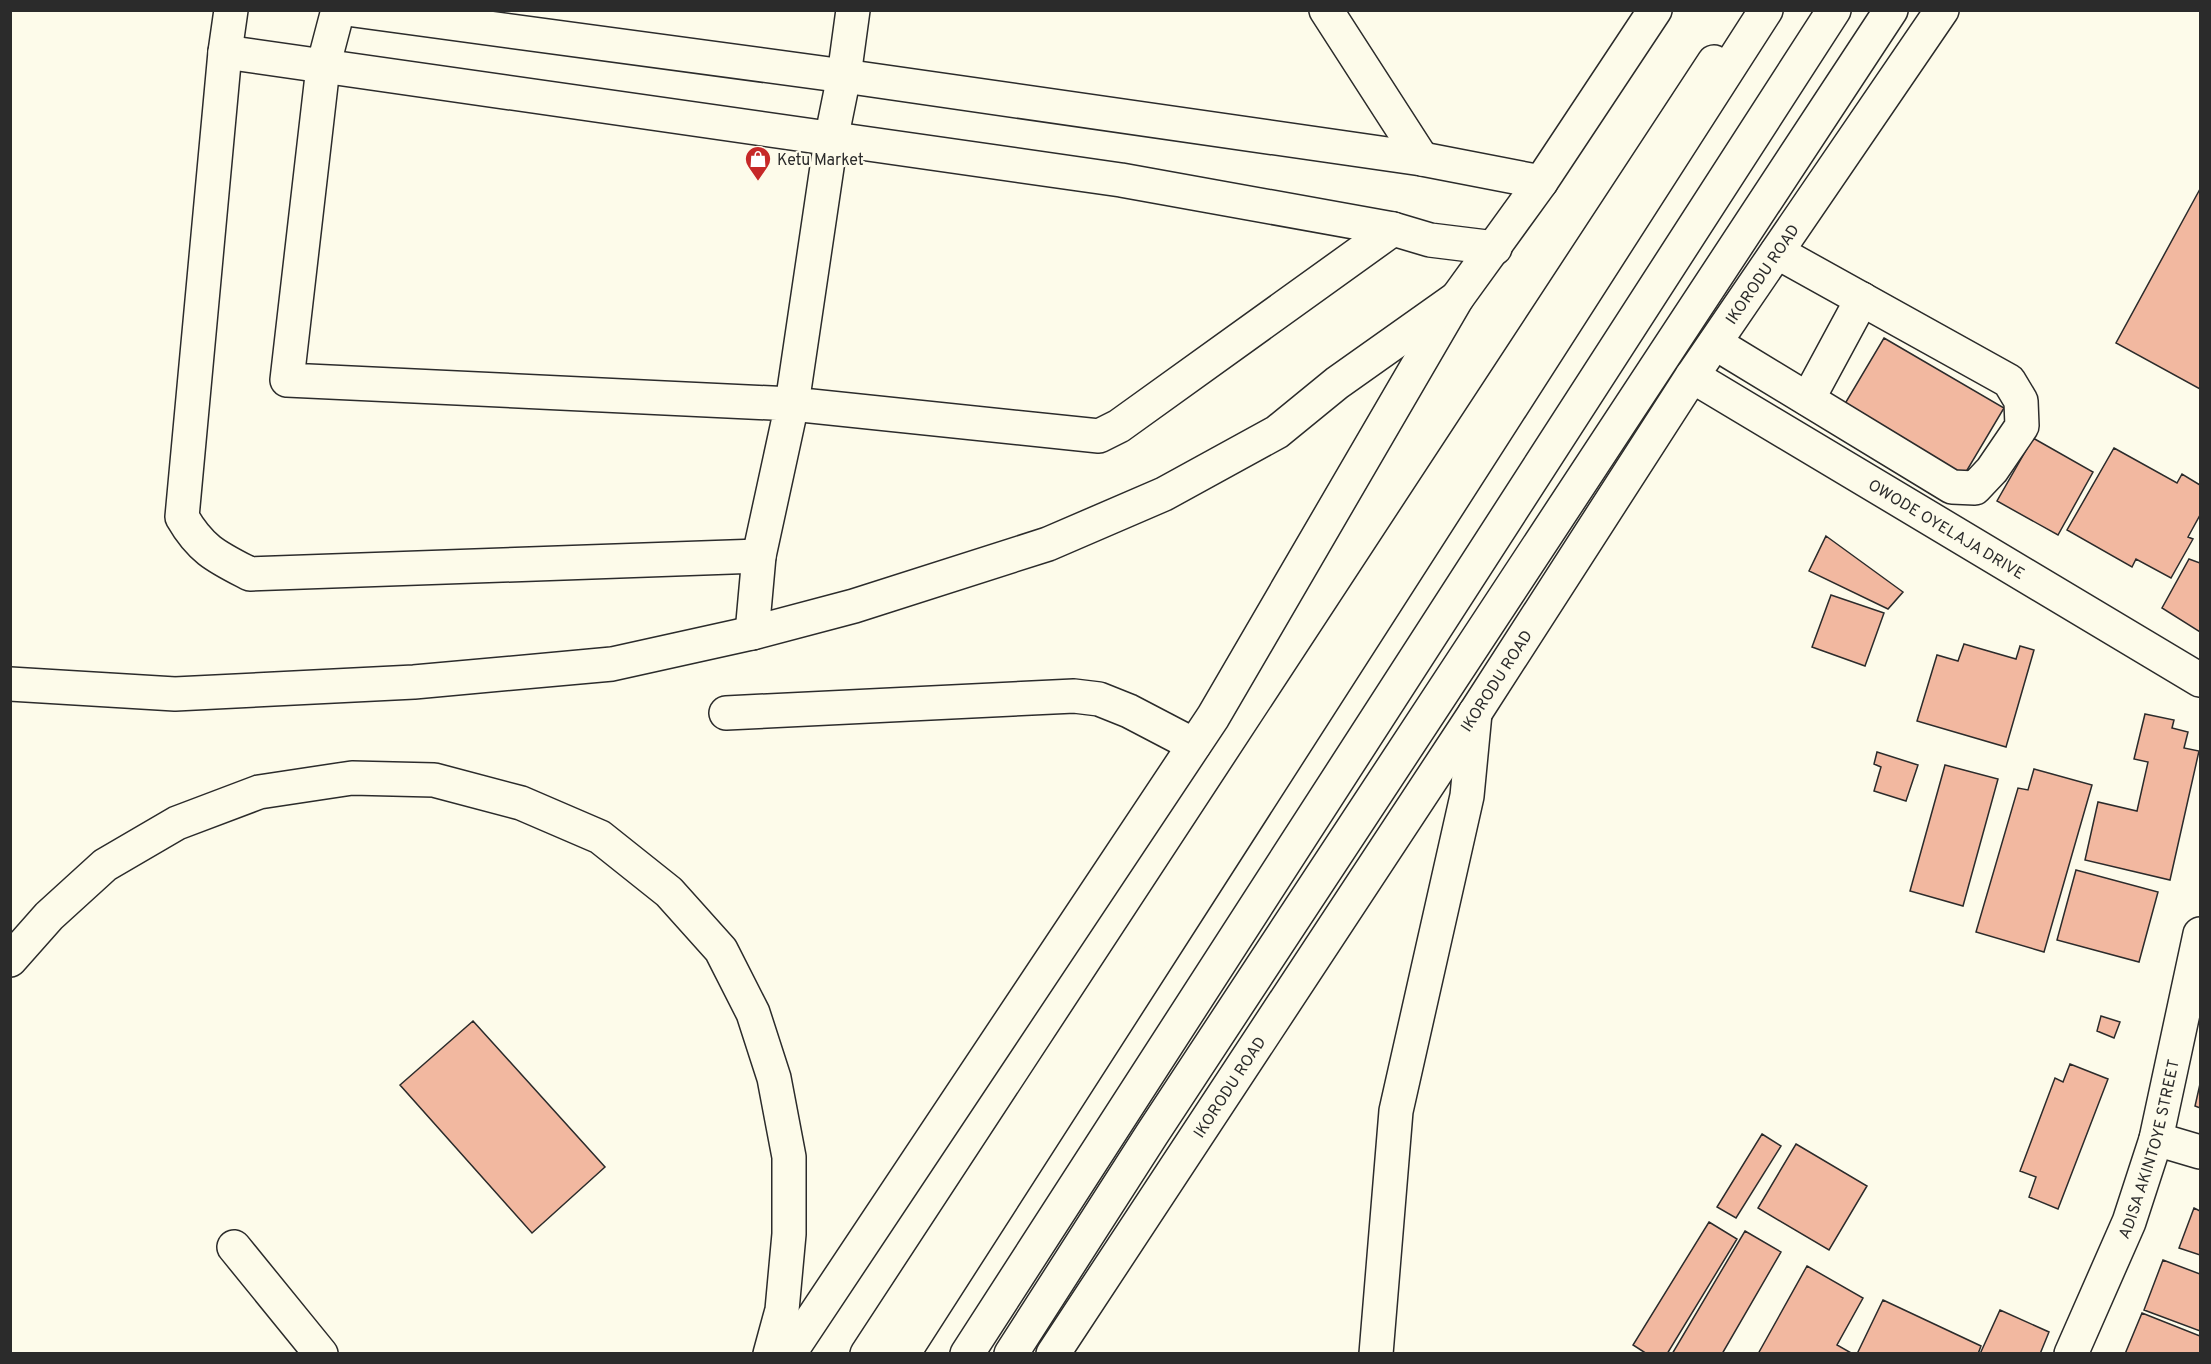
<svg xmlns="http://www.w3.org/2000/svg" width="2211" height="1364" viewBox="0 0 2211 1364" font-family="Overpass,sans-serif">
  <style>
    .building { fill: #f2b8a0; stroke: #2b2b2b; stroke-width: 1.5 }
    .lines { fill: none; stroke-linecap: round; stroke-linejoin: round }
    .minor-casing { stroke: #2b2b2b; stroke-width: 36 }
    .major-casing { stroke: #2b2b2b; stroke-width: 36 }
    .highway-casing { stroke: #2b2b2b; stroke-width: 36 }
    .minor { stroke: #fdfbea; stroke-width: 33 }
    .major { stroke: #fdfbea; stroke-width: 33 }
    .highway { stroke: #fdfbea; stroke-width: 33 }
    .labels { text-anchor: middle; stroke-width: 4.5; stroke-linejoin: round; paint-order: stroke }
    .poi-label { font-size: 16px; fill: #2b2b2b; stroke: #fdfbea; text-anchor: start }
    .street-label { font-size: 16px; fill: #2b2b2b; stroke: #fdfbea }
  </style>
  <rect width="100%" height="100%" fill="#fdfbea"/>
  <!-- building -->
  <path class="building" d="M2200,189V389L2116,343Z
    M1884,338L2004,408L1963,477L1843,407Z
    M2033,438L2093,472L2058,535L1997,501Z
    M2114,448L2177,483L2182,474L2200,485V515L2188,537L2193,539L2171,578L2136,559L2132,567L2067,530Z
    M1826,536L1903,592L1888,609L1809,571Z
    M2189,559L2200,563V632L2162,608Z
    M1831,595L1884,613L1865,666L1812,647Z
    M1964,644L2016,659L2020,646L2034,650L2006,747L1917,721L1937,655L1958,661Z
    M2145,714L2174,720L2172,728L2188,732L2184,748L2199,751L2170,880L2085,860L2098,802L2137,811L2148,762L2134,759Z
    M1877,752L1918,765L1906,801L1874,791L1881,767L1874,764Z
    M1945,765L1998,779L1963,906L1910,891Z
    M2034,769L2092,785L2044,952L1976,932L2018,788L2028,790Z
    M2076,870L2158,892L2139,962L2057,940Z
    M2101,1016L2120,1022L2114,1038L2097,1031Z
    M473,1021L605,1167L532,1233L400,1085Z
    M2070,1064L2108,1079L2058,1209L2029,1197L2036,1177L2020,1171L2055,1078L2063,1082Z
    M2200,1084V1108L2195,1106Z
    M1762,1134L1781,1146L1736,1218L1717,1207Z
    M1796,1144L1867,1186L1829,1250L1758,1208Z
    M2194,1208L2200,1211V1255L2179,1248Z
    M1709,1222L1737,1239L1667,1354H1647L1633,1345Z
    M1745,1231L1781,1252L1722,1354H1672Z
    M2163,1260L2200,1274V1331L2144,1310Z
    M1807,1266L1863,1298L1837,1345L1853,1354H1758Z
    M1883,1300L1981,1346L1978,1354H1857Z
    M2000,1310L2049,1332L2040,1354H1980Z
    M2142,1313L2200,1336V1354H2125Z"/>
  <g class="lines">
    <!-- minor casing -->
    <g class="minor-casing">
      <g id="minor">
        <path d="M231,10L225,52L182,517C201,550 217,557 250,574L759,556L752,633"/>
        <path d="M338,10L323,67L287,380L792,404L759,556"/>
        <path d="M354,10L844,76L1422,159L1541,182"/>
        <path d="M853,10L844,76L831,140L792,404L1099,436L1119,426L1393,229"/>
        <path d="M1326,10L1422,159"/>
        <path d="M225,52L1121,180L1393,229L1430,240L1495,248"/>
        <path d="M1715,343L1952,487L1975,488L1992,470L2022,426L2021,401L2009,381L1777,252"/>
        <path id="s1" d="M1692,376L2200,680"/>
        <path d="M1808,399L1862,299"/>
        <path d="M726,713L1074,696L1099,699L1129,711L1194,745"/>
        <path d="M2156,1139L2200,1152"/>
        <path d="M234,1247L321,1354"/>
        <path d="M867,1354L1714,62"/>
        <path d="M1011,1354L1152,1134L1891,10"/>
        <path id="s2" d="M2071,1354L2129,1222L2156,1139L2200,934"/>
      </g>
    </g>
    <!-- major casing -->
    <g class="major-casing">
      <g id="major">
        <path d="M789,1354L1213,717L1457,298L1541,182L1655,10"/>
        <path id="s3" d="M1053,1354L1475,713L1692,376L1942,10"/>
      </g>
    </g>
    <!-- highway casing -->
    <g class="highway-casing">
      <path id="highway" d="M10,684L175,694L414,682L612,664L752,633L854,606L1048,544L1164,494L1277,432L1337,383L1457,298
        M10,960L49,916L105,865L177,823L259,792L352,778L434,780L521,803L600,837L669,892L721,950L753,1013L774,1078L789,1157V1234L782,1310L770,1354
        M903,1354L1766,10
        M967,1354L1834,10
        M1376,1354L1396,1111L1467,796L1475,713"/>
    </g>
    <!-- minor -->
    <use href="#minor" class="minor"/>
    <!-- major -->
    <use href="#major" class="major"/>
    <!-- highway -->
    <use href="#highway" class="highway"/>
  </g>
  <!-- icons -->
  <defs>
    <g id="shop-pin" transform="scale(1.35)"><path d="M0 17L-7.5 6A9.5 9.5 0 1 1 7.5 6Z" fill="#c62828" stroke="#fdfbea"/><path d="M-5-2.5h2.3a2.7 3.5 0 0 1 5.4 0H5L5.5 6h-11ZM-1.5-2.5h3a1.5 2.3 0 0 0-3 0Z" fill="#fff"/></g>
  </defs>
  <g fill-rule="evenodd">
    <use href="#shop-pin" x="758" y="159"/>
  </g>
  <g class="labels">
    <!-- poi labels -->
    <g class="poi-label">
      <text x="777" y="165">Ketu Market</text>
    </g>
    <!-- street labels -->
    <g class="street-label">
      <text dy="6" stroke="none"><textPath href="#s3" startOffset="1292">IKORODU ROAD</textPath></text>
      <text dy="6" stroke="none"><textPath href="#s1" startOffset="297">OWODE OYELAJA DRIVE</textPath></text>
      <text dy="6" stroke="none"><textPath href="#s3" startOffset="806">IKORODU ROAD</textPath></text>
      <text dy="6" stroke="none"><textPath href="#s3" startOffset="320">IKORODU ROAD</textPath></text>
      <text dy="6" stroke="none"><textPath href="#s2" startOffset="220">ADISA AKINTOYE STREET</textPath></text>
    </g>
  </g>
  <!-- border -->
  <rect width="2211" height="1364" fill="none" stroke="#2b2b2b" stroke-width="24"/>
</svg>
